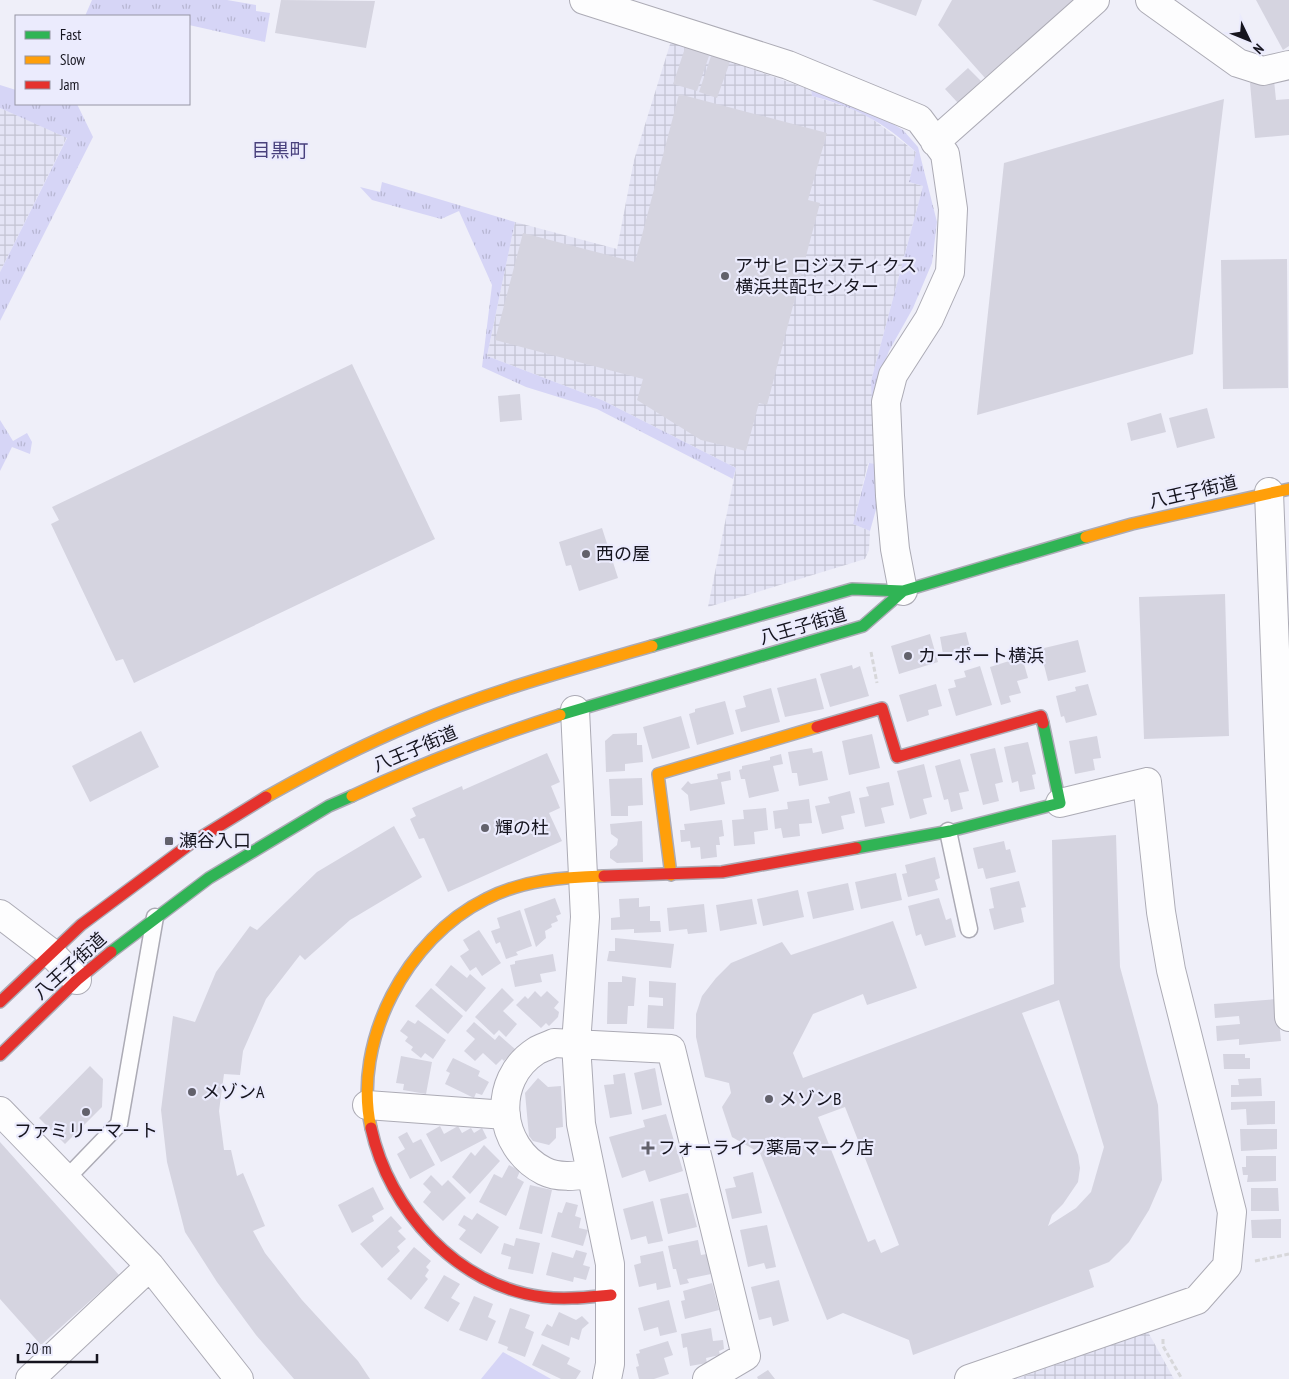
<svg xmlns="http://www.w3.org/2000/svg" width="1289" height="1379" viewBox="0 0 1289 1379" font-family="'PT Sans Narrow','Noto Sans JP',sans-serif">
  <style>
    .industrial { fill: url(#industrial-grid) }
    .grass { fill: url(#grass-tufts) }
    .park { fill: #d6d5f6 }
    .building { fill: #d5d4e0; fill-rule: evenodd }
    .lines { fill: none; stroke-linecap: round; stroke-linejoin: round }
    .lane-casing { stroke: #acabb5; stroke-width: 19 }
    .street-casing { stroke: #acabb5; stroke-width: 30 }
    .fast-casing { stroke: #acabb5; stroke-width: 14 }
    .slow-casing { stroke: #acabb5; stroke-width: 14 }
    .jam-casing { stroke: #acabb5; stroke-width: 14 }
    .path { stroke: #d7d7da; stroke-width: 3; stroke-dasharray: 5 2.5; stroke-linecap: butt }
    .lane { stroke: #fdfdfe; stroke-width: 16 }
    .street { stroke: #fdfdfe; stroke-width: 28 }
    .fast { stroke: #30b455; stroke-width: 11 }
    .slow { stroke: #ff9f0a; stroke-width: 11 }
    .jam { stroke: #e5322d; stroke-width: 11 }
    .poi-dot { fill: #62616b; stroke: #ebebfd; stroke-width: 2 }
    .labels { text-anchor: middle; stroke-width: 4.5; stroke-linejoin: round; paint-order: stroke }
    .poi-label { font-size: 18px; fill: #16151f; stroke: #ebebfd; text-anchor: start }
    .street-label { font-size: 18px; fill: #16151f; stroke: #ebebfd }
    .neighbourhood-label { font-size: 19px; fill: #48407d; stroke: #ebebfd }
  </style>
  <defs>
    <pattern id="industrial-grid" width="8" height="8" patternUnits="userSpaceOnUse" patternTransform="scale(1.25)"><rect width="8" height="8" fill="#e4e4f5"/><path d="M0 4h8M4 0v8" fill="none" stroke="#c3c3d2"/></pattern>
    <pattern id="grass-tufts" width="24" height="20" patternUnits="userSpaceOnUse" patternTransform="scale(1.25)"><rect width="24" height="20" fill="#d6d5f6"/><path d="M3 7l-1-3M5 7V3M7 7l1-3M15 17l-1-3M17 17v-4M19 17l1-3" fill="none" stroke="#b7b6d2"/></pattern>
  </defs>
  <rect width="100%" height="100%" fill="#efeff9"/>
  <!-- industrial -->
  <path class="industrial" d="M671,41L811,90L812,96L863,112L916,152L909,182L923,186L871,381L875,402L876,464L868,463L853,524L870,531L869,550L865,559L708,607L736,468L602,400L487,356L515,222L617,249L634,160Z
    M0,108L67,137L0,272Z
    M1148,1332L1174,1379H1015Z"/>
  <!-- grass -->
  <path class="grass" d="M92,0H227L256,5V11L270,13L265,42L189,25V16H85Z
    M0,85L16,90V104H77L93,137L0,321V272L67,138L0,108Z
    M811,90L871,111L903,130L918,147L937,222L932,263L913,308L889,351L880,375L875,402L872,405L871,381L923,186L909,182L916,152C882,121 857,108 812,96Z
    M382,182L515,222L487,356L602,400L736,468L733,479L597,409L526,387L482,367L492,285L459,211L441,219L372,200L360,187L380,192Z
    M0,420L13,441L27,433L32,442L30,454L12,447L0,471Z
    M869,463L876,464L877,506L870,531L853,524Z"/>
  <!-- park -->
  <path class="park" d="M503,1352L551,1379H481Z"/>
  <!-- building -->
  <path class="building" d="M281,0L375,1L366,48L275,33Z
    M872,0H922L916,16Z
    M952,0H1074L985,78L938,25Z
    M1256,0H1289V46L1283,50Z
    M686,45L710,53L697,91L673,84Z
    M712,53L731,59L717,98L699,92Z
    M968,68L981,81L958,103L945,89Z
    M1274,80L1276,100L1289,99V135L1255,138L1250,83Z
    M679,94L827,133L808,200L820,203L767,405L759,403L746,451L701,440L637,400L643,379L495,340L523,233L635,262Z
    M1224,99L1193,354L977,415L1004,163Z
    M1287,259L1288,388L1223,389L1221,260Z
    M352,364L435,539L134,683L123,659L116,661L51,524L59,520L52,507Z
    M520,394L522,420L500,422L498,396Z
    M1207,408L1215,438L1177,448L1169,418Z
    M1161,413L1166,432L1131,441L1127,423Z
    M602,528L618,578L579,591L571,565L566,566L559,542Z
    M1225,594L1229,736L1144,739L1139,597Z
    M966,632L970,648L943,654L940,637Z
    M930,634L938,662L899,674L891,646Z
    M1078,640L1086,672L1048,681L1040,649Z
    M1022,657L1028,678L1017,681L1021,693L1009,696L1011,702L1001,705L990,667Z
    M852,665L853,669L860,666L869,696L830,707L820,674Z
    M980,666L992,705L956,716L948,689L956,687L954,680L966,677L964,671Z
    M816,678L824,709L785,717L777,688Z
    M936,684L942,706L928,710L929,715L907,722L899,695Z
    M1088,684L1097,715L1066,723L1064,716L1061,717L1056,696L1076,691L1075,687Z
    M771,688L780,722L741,732L735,710L746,707L743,696Z
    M725,701L734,734L697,745L689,714L695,712V709Z
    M681,716L690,748L652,759L643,727Z
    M141,731L159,767L90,802L72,766Z
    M637,733V745H642L643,762L625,764V771L606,772L605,741L613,734Z
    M872,734L880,768L849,775L842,741Z
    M1097,736L1101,758L1093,759L1095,770L1075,774L1069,741Z
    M1028,742L1036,774L1032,775L1035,789L1020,792L1018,781L1012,783L1004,747Z
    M812,748L813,753L822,751L828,780L799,786L797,773H792L788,752Z
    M995,748L1003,782L995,784L999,801L983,805L970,754Z
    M547,753L560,782L551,786L560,808L549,813L562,841L448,892L424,838L419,839L410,819L416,816L412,808L462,786L463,790Z
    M781,754L783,764L773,766L779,791L749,798L745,779H741L739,770L742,769V766L770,760V757Z
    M960,759L969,791L959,793L963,809L951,812L948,799L944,800L935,766Z
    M924,764L932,797L923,799L927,814L910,819L897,771Z
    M730,771L731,780L721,782L725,804L690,811L688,795L681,789L688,781L691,784L718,779L717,774Z
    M642,778L643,805L628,806V816H611L609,779Z
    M889,782L894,805L881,808L885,823L865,827L859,798L869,796L866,787Z
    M850,791L855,813L841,816L844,829L822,834L815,806L830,803L828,797Z
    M809,799L812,823L799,824L800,836L783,838L781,828L775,829L773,811L788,809L787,802Z
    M766,808L768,830L754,832L755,844L734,846L732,820L744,819L743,810Z
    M722,820L724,836L719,837L720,845H716L717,857L701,859L700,847L691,848L690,841L681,842L680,830H685L684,824Z
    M642,821L643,862L617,863L610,858V851L617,845L618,839L611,834L610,824Z
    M394,826L422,877L350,920L305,960L300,955L266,999L243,1051L240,1075L224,1074L219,1111L224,1150H231L237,1176L243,1173L265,1226L253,1231L265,1253L302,1300L358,1361L370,1379H294L256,1335L217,1282L185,1232L167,1162L161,1110L173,1016L195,1022L216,972L250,926L257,930L317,872Z
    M1116,835L1120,967L1158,1105L1162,1180L1149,1210L1129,1242L1109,1262L1089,1270L1094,1287L913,1355L909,1340L843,1313L827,1320L760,1153L732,1137L722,1107L731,1093L729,1083L705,1077L696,1037V1014L702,996L716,978L731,963L782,942L791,955L893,921L917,988L867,1005L863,994L813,1014L793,1053L803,1078L1054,984L1052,840ZM1059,1000L1104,1147L1091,1192L1076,1208L1048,1226L1052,1215L1063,1204L1078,1182L1080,1168L1078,1155L1022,1013ZM845,1107L899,1245L881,1253L875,1239L868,1242L818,1117Z
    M1004,841L1006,850L1010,849L1016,872L986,879L983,868L978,869L973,848Z
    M935,857L940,878L935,880L938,890L908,897L902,874L907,873L905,865Z
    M896,873L902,900L861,909L855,882Z
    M1019,881L1026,907L1021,908L1024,922L994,930L989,909L994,908L990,888Z
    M848,883L854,910L813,919L807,892Z
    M798,890L804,917L763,926L757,899Z
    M555,898L561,914L556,916L558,921L551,924L552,927L545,931L546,938L536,947L524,909Z
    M639,898V907L650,906V921H660L661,932L634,933V929L611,930V918L620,917L619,899Z
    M939,898L946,920L951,918L956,937L925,946L921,934L916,936L908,906Z
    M752,899L757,924L720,931L716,905Z
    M704,904L707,932L688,934L687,929L669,931L667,908Z
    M520,910L532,946L516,952L518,955L506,959L500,942L496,944L491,931L500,928L497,918Z
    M479,930L501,963L482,976L476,967L470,971L460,956L469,950L463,940Z
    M615,938L674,944L671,968L607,961L609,951H615Z
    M553,954L556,971L540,974L542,982L515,987L510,965L515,964V961Z
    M451,965L467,978L470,974L486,988L466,1012L435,985Z
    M622,976L636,978L634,1006H628L627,1024H607L608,982H622Z
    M649,981L676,983L674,1029L647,1028L648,1005L663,1006V998L649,997Z
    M431,988L463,1016L448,1034L415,1006Z
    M502,988L514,1000L503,1011L517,1024L506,1037L499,1030L494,1035L475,1017Z
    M535,991L541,997L547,991L559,1002L554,1008L559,1012L558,1017L549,1026L546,1023L541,1028L516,1005L525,996L528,999Z
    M1277,999L1281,1041L1239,1045V1039L1217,1041L1216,1026L1240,1024L1239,1016L1215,1018L1214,1004Z
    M408,1020L415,1024L418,1020L446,1040L433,1059L425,1053L421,1058L411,1050L413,1047L405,1041L408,1037L400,1031Z
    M474,1022L495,1040L499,1035L515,1049L504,1061L502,1059L496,1065L483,1053L475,1061L464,1051L475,1039L466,1031Z
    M1223,1054H1245V1058H1250V1069H1224Z
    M401,1056L432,1062L426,1094L403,1090L404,1084L396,1083Z
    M453,1058L480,1071L478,1076L489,1082L482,1095L476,1093L474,1098L445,1084L450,1073L446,1071Z
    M90,1066L103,1079L102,1107L65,1144L39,1118Z
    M655,1068L662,1105L642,1110L634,1073Z
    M625,1073L632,1114L610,1118L604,1085L614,1084L613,1075Z
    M538,1078L548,1087L561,1086L563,1127L556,1128V1138L549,1145L533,1141L529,1136L525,1093Z
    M1261,1078L1262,1096L1231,1097V1085H1239L1238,1079Z
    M1275,1101V1124L1247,1125L1246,1109L1231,1110V1102Z
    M666,1114L683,1171L649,1182L645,1170L622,1178L609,1137L645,1127L643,1120Z
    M440,1126L444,1134L458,1126L462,1133L471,1128L474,1133L482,1128L487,1138L441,1162L426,1134Z
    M1240,1129H1277V1149L1241,1151Z
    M407,1132L413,1143L421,1139L435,1165L410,1179L397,1154L405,1149L398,1137Z
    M0,1142L119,1275L41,1345L0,1299Z
    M484,1145L500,1161L470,1194L452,1177L471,1152L475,1156Z
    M1246,1156H1276V1181L1247,1182L1248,1175H1243L1242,1167H1246Z
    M509,1165L520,1171L517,1178L524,1182L506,1216L479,1202L494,1174L502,1178Z
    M753,1172L762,1213L732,1219L725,1189L736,1187L733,1177Z
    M431,1175L442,1186L448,1180L466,1198L443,1221L423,1202L431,1192L423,1184Z
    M530,1185L552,1190L542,1234L519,1229Z
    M373,1187L384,1209L372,1216L374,1221L352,1233L338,1205Z
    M1251,1188H1278L1279,1211H1251Z
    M688,1193L697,1227L668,1234L660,1199Z
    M653,1201L663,1241L648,1244L646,1236L631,1240L623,1209Z
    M566,1202L578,1205L575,1216L581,1218L579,1228L588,1230L583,1246L551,1237L558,1212L562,1213Z
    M477,1213L499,1227L481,1254L459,1239L466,1230L458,1225L464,1215L472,1220Z
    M391,1216L402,1228L398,1231L406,1239L397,1247L400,1251L382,1268L360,1244Z
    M1281,1219V1238H1252L1251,1220Z
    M767,1225L776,1267L766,1269L764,1263L748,1267L740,1230Z
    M516,1238L540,1243L533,1274L508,1269L511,1257L501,1254L504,1243L514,1246Z
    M698,1240L701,1255L707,1254L711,1274L687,1279L689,1283L680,1285L676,1269H673L668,1246Z
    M414,1247L431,1261L426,1267L429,1270L425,1276L428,1279L411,1300L387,1279Z
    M576,1250L587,1253L583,1265L590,1267L586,1280L574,1277L573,1282L546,1275L552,1252L573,1258Z
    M663,1251L671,1287L657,1290L656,1283L639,1287L634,1265L641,1263L640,1256Z
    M444,1275L460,1284L451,1298L460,1303L448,1322L424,1308Z
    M779,1280L789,1321L773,1326L771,1317L759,1320L751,1287Z
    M712,1283L719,1310L685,1319L681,1301L685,1300L683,1291Z
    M474,1296L493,1304L488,1317L496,1321L487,1341L459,1330Z
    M669,1300L677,1332L660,1336L658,1327L644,1331L638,1308Z
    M510,1308L530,1315L525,1328L534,1332L525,1357L507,1350L508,1347L498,1343Z
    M559,1312L576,1320L582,1316L589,1323L582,1329L579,1340L571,1337L569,1346L541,1335L547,1324L552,1327Z
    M711,1328L713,1341L723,1340L724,1349L719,1351L720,1355L706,1358L707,1363L690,1366L687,1347L683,1348L681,1334Z
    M668,1341L673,1355L664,1358L669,1374L654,1379H639L636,1367L639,1366L636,1354L640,1353L639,1350Z
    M542,1344L570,1358L567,1364L581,1371L576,1379H561L532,1365Z
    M768,1370L775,1379H758L757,1377Z"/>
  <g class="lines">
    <!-- lane casing -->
    <g class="lane-casing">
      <path id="lane" d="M948,831L969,929
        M66,1179L119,1124L155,917"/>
    </g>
    <!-- street casing -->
    <g class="street-casing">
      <path id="street" d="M584,0L788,65L919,119L945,154L953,209L950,272L929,319L893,375L886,402L890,496L895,549L903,591
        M1150,0L1238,63L1263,71L1289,65
        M935,142L1095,0
        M1269,492L1289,1017
        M575,710L585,917L576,1044L581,1124L610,1264V1364L607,1379
        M0,914L50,952L77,980
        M367,1105L506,1115
        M0,1111L150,1266L239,1379
        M590,1174C575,1176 558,1178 544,1171C497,1147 491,1080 536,1051C541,1048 548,1046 554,1043L671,1049L746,1356L707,1379
        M30,1379L150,1266
        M969,1379L1197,1300L1227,1266L1232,1212L1171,970L1161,912L1147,782L1060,803"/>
    </g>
    <!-- fast casing -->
    <g class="fast-casing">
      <path id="fast" d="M652,646L852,589L903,591L1086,537
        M560,715L863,626L903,591
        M856,848L950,831L1060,803L1043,723
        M111,952L209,878L329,806L352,796"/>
    </g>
    <!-- slow casing -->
    <g class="slow-casing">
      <path id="slow" d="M1086,537L1132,524L1289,489
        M352,796C420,764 488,738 560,715
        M266,797C314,770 363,745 413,724C490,691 572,669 652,646
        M671,875L658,774L817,727
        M371,1128C352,1041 407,938 486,899C522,880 564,877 604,876"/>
    </g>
    <!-- jam casing -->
    <g class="jam-casing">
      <path id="jam" d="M817,727L882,708L897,757L1041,716L1043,723
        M604,876L722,872L856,848
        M0,1002L81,925L190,844L266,797
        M0,1055L77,980L111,952
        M371,1128C389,1210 457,1286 543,1297C566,1300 588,1297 611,1295"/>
    </g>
    <!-- path -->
    <path class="path" d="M871,652L877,683
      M1255,1261L1289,1254
      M1163,1339V1346L1182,1379"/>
    <!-- lane -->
    <use href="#lane" class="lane"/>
    <!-- street -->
    <use href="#street" class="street"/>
    <!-- fast -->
    <use href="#fast" class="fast"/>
    <!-- slow -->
    <use href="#slow" class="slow"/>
    <!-- jam -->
    <use href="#jam" class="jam"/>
  </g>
  <!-- markers -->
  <g class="poi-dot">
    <circle cx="725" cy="276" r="5"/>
    <circle cx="586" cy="554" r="5"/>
    <circle cx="908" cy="656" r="5"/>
    <circle cx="485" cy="828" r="5"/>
    <rect x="164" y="836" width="10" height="10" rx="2.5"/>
    <circle cx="192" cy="1092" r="5"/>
    <circle cx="769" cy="1099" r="5"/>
    <circle cx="86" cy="1112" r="5"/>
    <path d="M645.5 1140.5h5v5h5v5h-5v5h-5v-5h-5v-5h5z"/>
  </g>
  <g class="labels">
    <!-- poi labels -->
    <g class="poi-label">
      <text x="735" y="272">アサヒ ロジスティクス<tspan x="735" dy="21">横浜共配センター</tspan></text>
      <text x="596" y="560">西の屋</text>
      <text x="918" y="662">カーポート横浜</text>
      <text x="495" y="834">輝の杜</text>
      <text x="179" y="847">瀬谷入口</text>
      <text x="202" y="1098">メゾンA</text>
      <text x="779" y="1105">メゾンB</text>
      <text x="86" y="1137" text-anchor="middle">ファミリーマート</text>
      <text x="658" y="1154">フォーライフ薬局マーク店</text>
    </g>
    <!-- street labels -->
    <g class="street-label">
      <text transform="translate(1193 492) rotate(-13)" y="6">八王子街道</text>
      <text transform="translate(803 626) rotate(-16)" y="6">八王子街道</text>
      <text transform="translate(415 749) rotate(-23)" y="6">八王子街道</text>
      <text transform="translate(70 966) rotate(-42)" y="6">八王子街道</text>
    </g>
    <!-- neighbourhood labels -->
    <g class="neighbourhood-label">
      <text x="280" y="157">目黒町</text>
    </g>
  </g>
  <!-- legend -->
  <rect x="15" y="15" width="175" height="90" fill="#ebebfd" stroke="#9695a4"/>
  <rect x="25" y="31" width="25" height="8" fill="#30b455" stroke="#9695a4"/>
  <text x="60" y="40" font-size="15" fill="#16151f">Fast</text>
  <rect x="25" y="56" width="25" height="8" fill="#ff9f0a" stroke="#9695a4"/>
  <text x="60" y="65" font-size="15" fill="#16151f">Slow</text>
  <rect x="25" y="81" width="25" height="8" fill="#e5322d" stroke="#9695a4"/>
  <text x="60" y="90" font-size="15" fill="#16151f">Jam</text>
  <!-- north arrow -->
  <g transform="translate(1249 40) rotate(133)" stroke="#ebebfd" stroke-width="4" paint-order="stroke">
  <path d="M0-4L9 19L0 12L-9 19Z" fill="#16151f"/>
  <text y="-8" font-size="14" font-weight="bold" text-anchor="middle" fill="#16151f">N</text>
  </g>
  <!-- scale -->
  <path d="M18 1354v8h79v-8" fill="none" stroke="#16151f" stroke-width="2.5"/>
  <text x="25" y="1354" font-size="15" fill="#16151f" stroke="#ebebfd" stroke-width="4" paint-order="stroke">20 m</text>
</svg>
